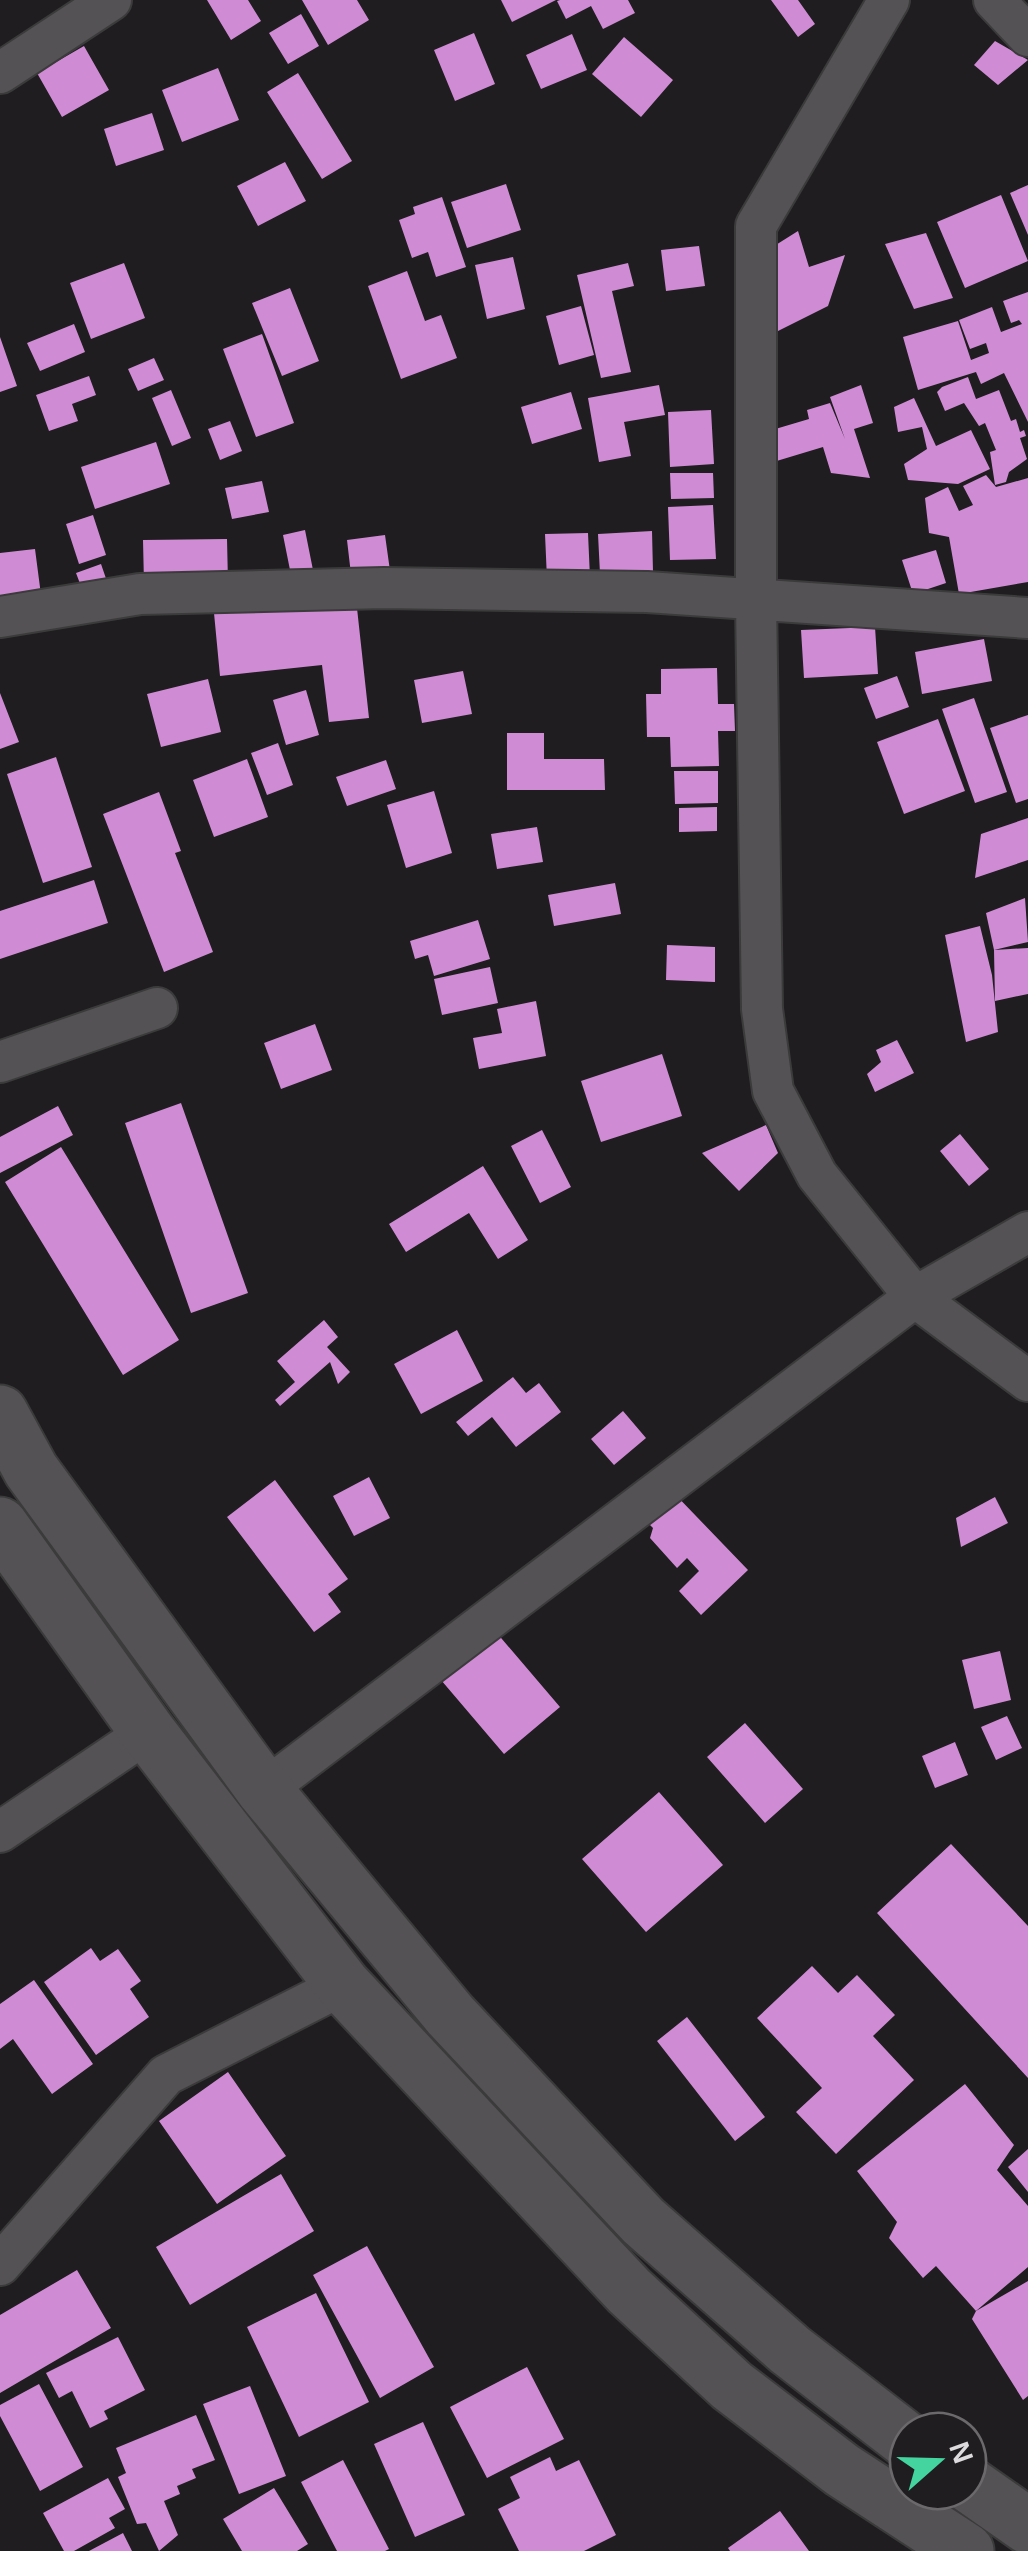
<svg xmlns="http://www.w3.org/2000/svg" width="1028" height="2551" viewBox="0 0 1028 2551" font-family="Arial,sans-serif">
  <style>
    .building { fill: #d08bd5 }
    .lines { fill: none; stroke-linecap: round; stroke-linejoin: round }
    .minor-casing { stroke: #3c3b3c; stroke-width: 44 }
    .secondary-casing { stroke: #3c3b3c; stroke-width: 59 }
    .minor { stroke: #555255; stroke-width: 40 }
    .secondary { stroke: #555255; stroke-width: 55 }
  </style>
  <rect width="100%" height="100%" fill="#1f1d20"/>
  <!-- building -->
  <path class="building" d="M207,0H248L261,21L231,40Z
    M302,0H357L369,20L328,45Z
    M501,0H556L512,22Z
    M560,0H628L635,13L603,29L591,6L566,19L557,1Z
    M771,0H798L815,24L798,37Z
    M301,14L319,46L288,64L269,33Z
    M474,33L495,84L455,101L434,50Z
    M572,34L587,70L541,89L526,55Z
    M624,37L673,80L641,117L592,74Z
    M995,41L1028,60L998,85L974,65Z
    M84,46L109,90L62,117L37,73Z
    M218,68L239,120L182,142L162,90Z
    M298,73L352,161L322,179L267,92Z
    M152,113L164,150L116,166L104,129Z
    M285,162L306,201L258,226L237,186Z
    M506,184L521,230L467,248L451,202Z
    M1028,185V235L1010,193Z
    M1001,195L1028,261L965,288L937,222Z
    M442,197L466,267L436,277L428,252L412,258L399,220L415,214L413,207Z
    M798,231L809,267L845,255L828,306L768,336L771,248Z
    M926,233L953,298L914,309L885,244Z
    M699,246L705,286L666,291L661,250Z
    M513,257L525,309L487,319L475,265Z
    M124,263L145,318L91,339L70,283Z
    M628,263L634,286L612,291L631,372L601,378L577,275Z
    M407,271L425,321L441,315L457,358L401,379L368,286Z
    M290,288L319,361L282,376L252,303Z
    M1028,292V422L1004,373L981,384L976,372L918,390L903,337L958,321L971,360L989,353L986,343L970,349L959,320L992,307L1001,332L1022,324L1019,320L1011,323L1003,301Z
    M581,306L594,355L559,365L546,316Z
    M74,324L85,352L40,371L27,343Z
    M262,334L294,423L256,437L223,349Z
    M0,337L17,386L0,392Z
    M154,358L164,380L138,391L128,369Z
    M89,376L96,395L72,404L78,421L49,431L36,395Z
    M968,377L976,399L999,390L1011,421L1016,419L1020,432L1024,430L1026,436L1020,438L1027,459L1009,472L1006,482L995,485L990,452L996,450L985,423L979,426L964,403L945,411L937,392L942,387Z
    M659,385L665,415L624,422L631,456L599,462L588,398Z
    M861,385L873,423L854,429L870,478L831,473L823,447L770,463L772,430L809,419L807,410L830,403L845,439L830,397Z
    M171,390L191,438L172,446L152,398Z
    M571,392L582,429L532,444L521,407Z
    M914,398L936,446L971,430L990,469L958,484L908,480L904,464L927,449L922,427L898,432L894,407Z
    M711,410L714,464L670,467L668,412Z
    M230,421L242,451L220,460L208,429Z
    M156,442L170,484L95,509L81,467Z
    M670,473H713L714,498L671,499Z
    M986,475L996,487L1028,478V582L959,594L949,537L929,533L925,498L948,487L959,511L973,505L963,486Z
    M262,481L269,512L232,519L225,488Z
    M713,505L716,559L670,560L668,507Z
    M93,515L106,555L79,564L66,524Z
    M305,530L314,575L292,580L283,535Z
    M652,531L653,572L600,574L598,534Z
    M588,533L590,578L547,579L545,534Z
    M385,535L391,578L352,583L347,540Z
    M227,539L228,583L144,584L143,540Z
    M35,549L41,595L0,600V553Z
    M936,550L946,583L913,594L902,560Z
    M101,564L111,593L87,602L76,573Z
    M356,599L369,718L329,722L322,665L220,676L214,613Z
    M875,627L878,674L804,678L801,630Z
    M984,639L992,681L922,694L915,652Z
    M717,668L718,704H734L735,731H718L719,766L671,767L670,737H647L646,694H661V669Z
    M463,671L472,714L422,723L414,680Z
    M897,676L909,707L876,719L864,688Z
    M208,679L221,732L161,747L147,694Z
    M306,690L319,735L286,745L273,700Z
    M0,693L19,742L0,749Z
    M974,698L1007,792L975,803L942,709Z
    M1028,715V799L1016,803L990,728Z
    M938,719L965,791L904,814L877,742Z
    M507,733H544V759H604L605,790H507Z
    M278,743L293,785L267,795L251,753Z
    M56,757L92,867L43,883L7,774Z
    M247,759L268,817L214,837L193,780Z
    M386,760L396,789L347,806L336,777Z
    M674,771H718V803L675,804Z
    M434,791L452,853L406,868L387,805Z
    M159,792L181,851L175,853L213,952L164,972L103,814Z
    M717,807V831L679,832V808Z
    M1028,818V860L975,878L981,834Z
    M537,827L543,862L497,869L491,834Z
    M94,880L108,923L0,959V911Z
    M615,883L621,914L554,926L548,895Z
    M1025,898L1028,942L994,950L986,913Z
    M478,920L490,959L434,976L428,955L415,959L410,941Z
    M980,926L992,975L998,1032L966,1042L945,935Z
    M667,945L715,947V982L666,980Z
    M1028,948V994L995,1001L994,950Z
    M490,967L498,1003L442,1015L434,979Z
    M536,1001L546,1056L479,1069L473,1038L502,1033L497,1009Z
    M315,1024L332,1070L281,1089L264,1043Z
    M897,1040L914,1073L875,1092L867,1074L881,1062L876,1050Z
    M662,1054L682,1116L601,1142L581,1081Z
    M181,1103L248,1293L191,1313L125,1123Z
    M58,1106L73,1135L0,1173V1137Z
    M766,1125L778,1153L739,1191L702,1153Z
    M542,1130L571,1187L540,1203L511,1146Z
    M960,1134L989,1169L969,1186L940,1151Z
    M61,1147L179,1340L123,1375L5,1182Z
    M483,1166L528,1240L498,1259L469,1213L406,1252L389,1224Z
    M324,1320L338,1337L327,1347L350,1372L338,1384L330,1362L280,1406L275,1400L295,1382L277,1361Z
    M457,1330L483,1381L421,1414L394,1364Z
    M513,1377L526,1393L539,1383L561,1412L516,1447L492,1417L468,1436L456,1422Z
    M623,1411L646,1438L614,1465L591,1439Z
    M369,1477L390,1518L354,1536L333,1496Z
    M275,1480L348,1579L328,1594L341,1612L314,1632L227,1517Z
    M670,1489L748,1570L701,1615L679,1591L699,1571L687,1558L677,1568L650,1538L653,1528L642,1517Z
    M995,1497L1008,1523L961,1547L956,1518Z
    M496,1632L560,1707L504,1754L441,1680Z
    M1000,1651L1011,1700L974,1709L962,1660Z
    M1007,1716L1022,1748L996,1760L981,1727Z
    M745,1723L803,1789L765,1823L707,1757Z
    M955,1742L968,1775L935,1788L922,1756Z
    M659,1792L723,1865L646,1932L582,1859Z
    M951,1844L1028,1926V2078L877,1913Z
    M91,1948L100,1961L118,1949L141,1981L130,1989L149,2017L96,2055L44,1982Z
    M812,1966L838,1993L857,1975L895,2015L873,2036L914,2080L836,2154L796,2112L822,2088L757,2018Z
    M34,1980L93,2064L52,2094L13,2039L0,2049V2004Z
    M687,2017L765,2117L735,2141L657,2041Z
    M228,2072L286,2156L217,2204L159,2121Z
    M965,2084L1014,2145L997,2170L1028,2206V2267L976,2311L1028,2281V2396L1023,2400L972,2319L976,2311L936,2266L923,2278L889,2238L897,2222L857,2171Z
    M1028,2149V2192L1008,2167Z
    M281,2174L314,2231L190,2305L156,2247Z
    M367,2246L434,2367L380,2398L313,2275Z
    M77,2270L111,2328L0,2393V2315Z
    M316,2293L369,2402L299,2437L247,2327Z
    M118,2337L145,2390L104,2411L108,2419L90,2428L72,2391L59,2398L46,2373Z
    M527,2367L564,2439L487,2478L450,2407Z
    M39,2384L83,2467L40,2491L0,2416V2405Z
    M250,2386L286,2476L239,2494L203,2404Z
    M196,2415L215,2460L192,2469L196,2478L177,2486L180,2494L164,2501L178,2535L159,2551L146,2523L137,2524L118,2477L126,2473L116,2448Z
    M423,2422L465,2515L415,2537L374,2444Z
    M550,2457L556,2471L579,2460L616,2535L584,2551H519L498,2509L520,2498L510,2477Z
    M343,2460L389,2549L385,2551H337L301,2482Z
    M108,2478L125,2509L109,2518L115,2528L74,2551H64L43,2513Z
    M274,2488L308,2544L297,2551H242L223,2519Z
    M780,2511L809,2551H730L728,2548Z
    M123,2533L132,2551H89Z"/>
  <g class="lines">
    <!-- minor casing -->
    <g class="minor-casing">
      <path id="minor" d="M889,0L756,226V600L762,1009L773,1091L817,1175L915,1297L1028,1381
        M994,0L1028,36
        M0,73L111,0
        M0,617L140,594L384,588L647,592L1028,618
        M0,1062L157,1008
        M264,1790L915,1297L1028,1232
        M0,1832L148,1732
        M0,2265L166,2075L343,1985"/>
    </g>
    <!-- secondary casing -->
    <g class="secondary-casing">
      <path id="secondary" d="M0,1413L31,1470L264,1790L450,2015L643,2221L790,2350L908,2441
        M0,1525L148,1732L343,1985L629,2291L732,2386L842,2470L966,2551
        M968,2484L1028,2526"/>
    </g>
    <!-- minor -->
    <use href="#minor" class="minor"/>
    <!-- secondary -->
    <use href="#secondary" class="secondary"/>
  </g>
  <!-- north arrow -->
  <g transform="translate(938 2461) rotate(70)"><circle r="48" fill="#1f1d20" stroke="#6b696c" stroke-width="2.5"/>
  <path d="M0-8L18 38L0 25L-18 38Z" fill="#44d49f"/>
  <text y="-15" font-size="28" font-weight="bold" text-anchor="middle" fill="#dddbdd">N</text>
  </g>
</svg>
